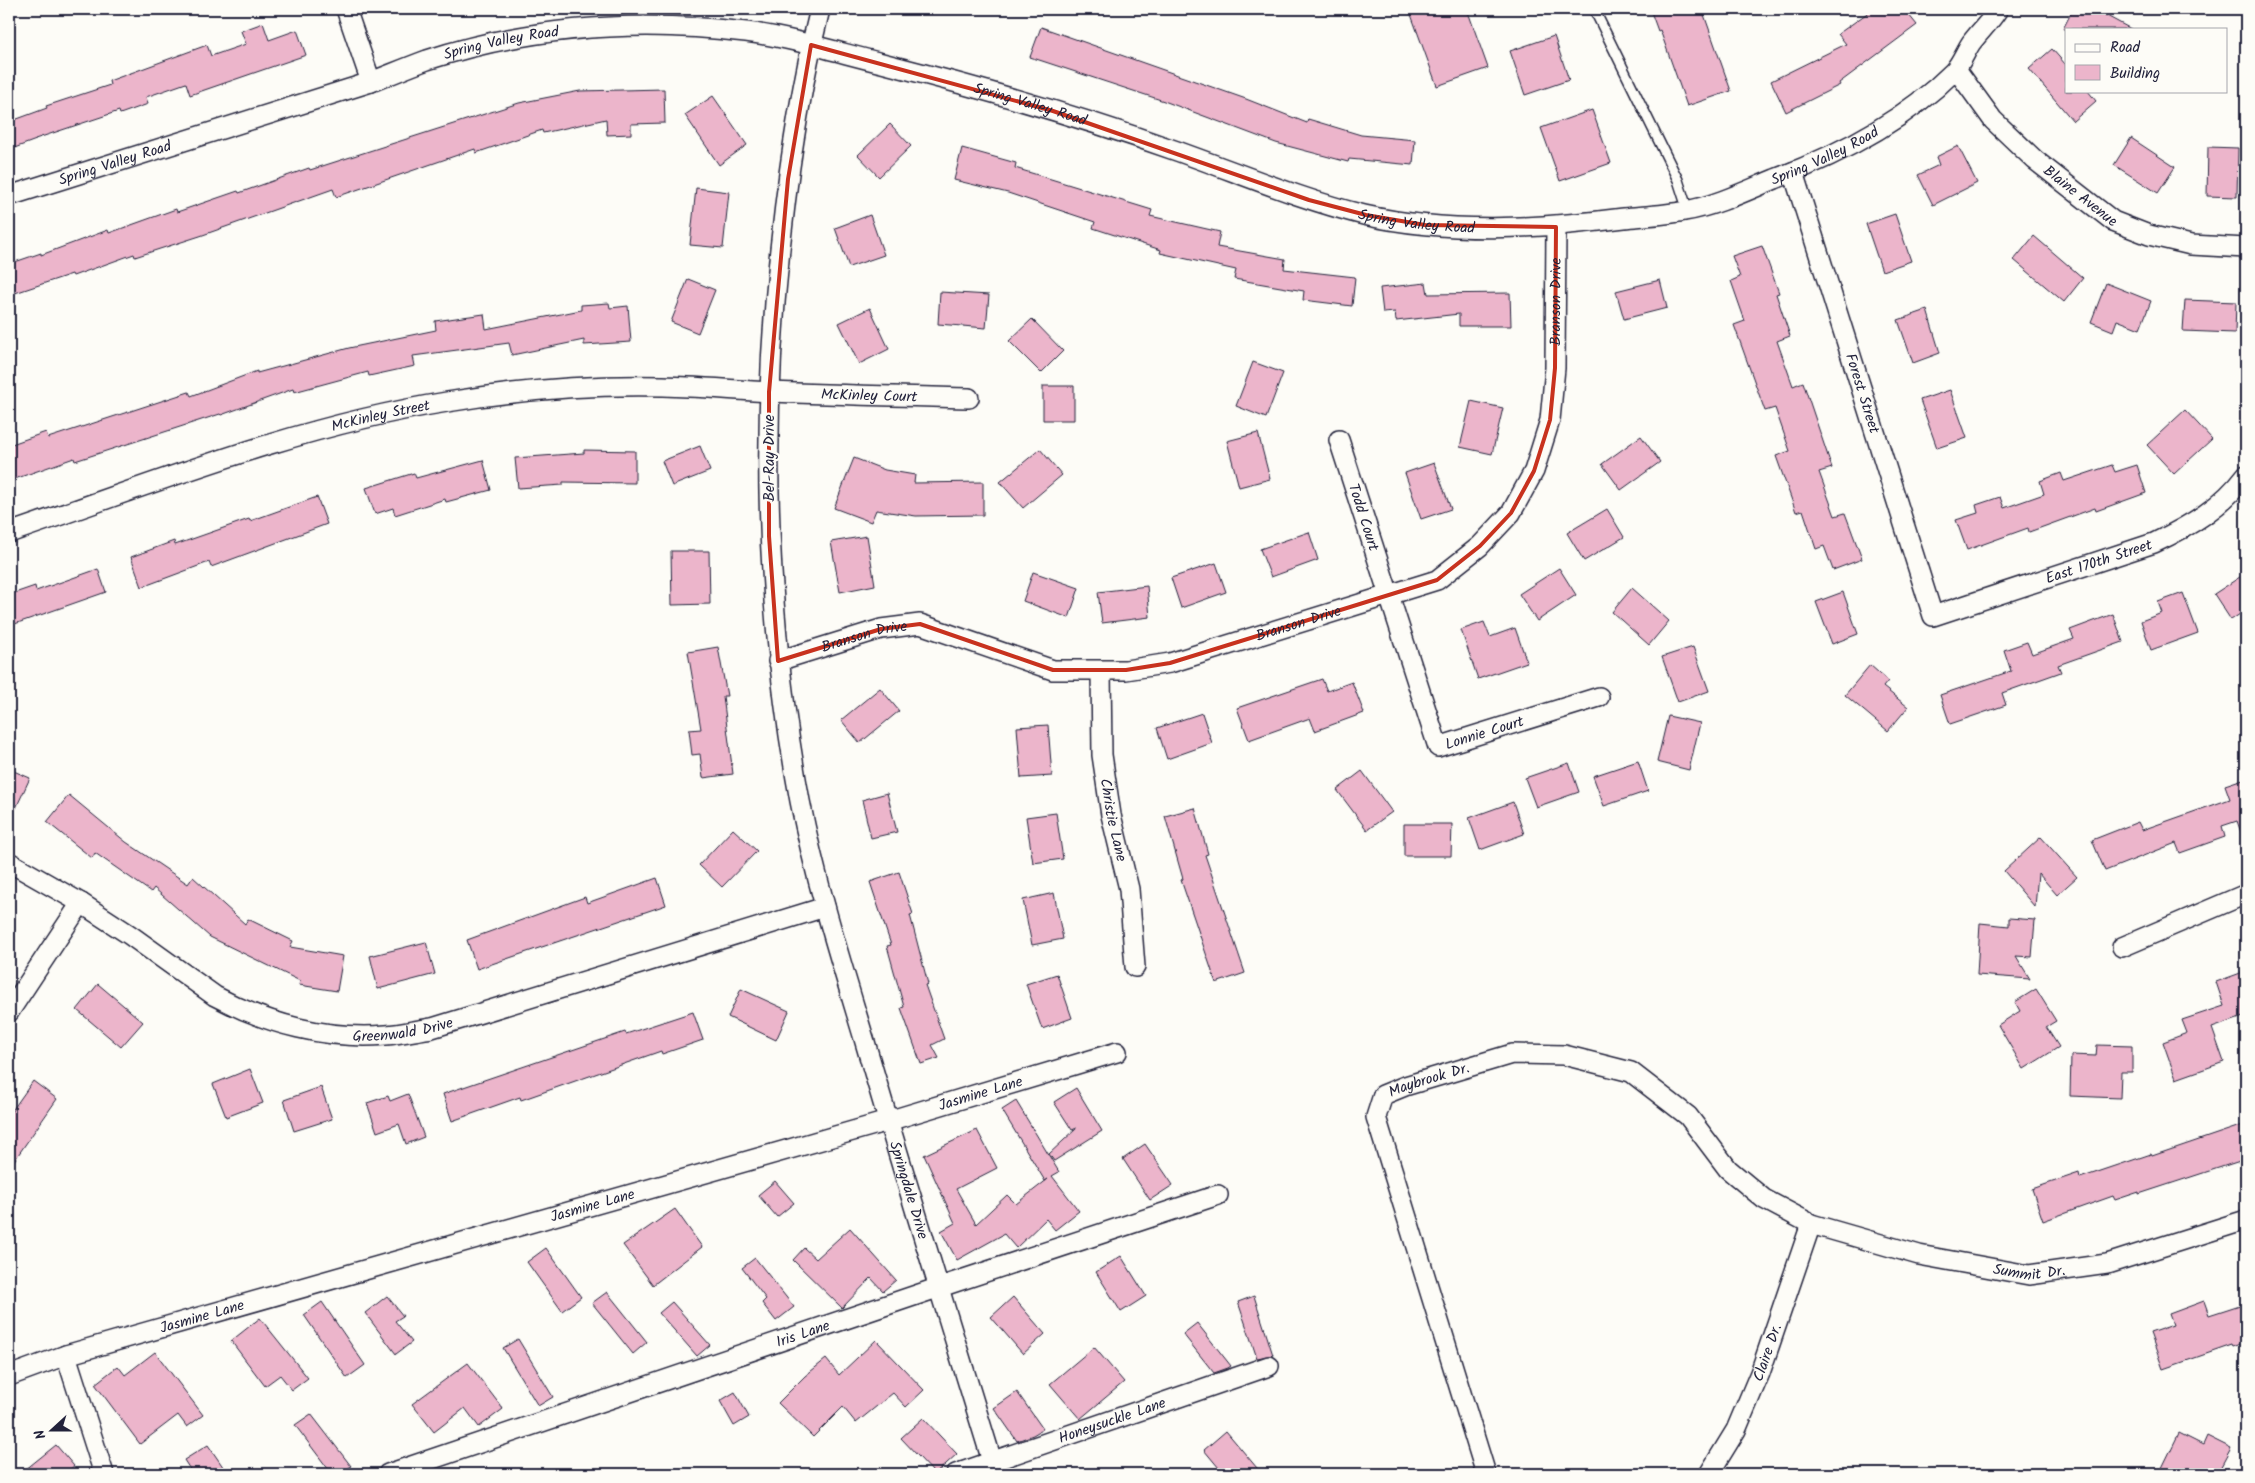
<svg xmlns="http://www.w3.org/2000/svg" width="2255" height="1483" viewBox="0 0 2255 1483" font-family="Kalam,sans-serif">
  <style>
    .building { fill: #ecb5cb; stroke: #22223b }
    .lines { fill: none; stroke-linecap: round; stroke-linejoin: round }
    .service-casing { stroke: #22223b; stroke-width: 12 }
    .minor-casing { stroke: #22223b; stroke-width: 22 }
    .service { stroke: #fdfcf7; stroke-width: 9 }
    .minor { stroke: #fdfcf7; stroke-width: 19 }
    .marked { fill: none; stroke: #c8321e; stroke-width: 4; stroke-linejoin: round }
    .labels { text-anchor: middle; stroke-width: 4.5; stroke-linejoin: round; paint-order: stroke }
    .street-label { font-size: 15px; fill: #22223b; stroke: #fdfcf7 }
  </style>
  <rect width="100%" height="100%" fill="#fdfcf7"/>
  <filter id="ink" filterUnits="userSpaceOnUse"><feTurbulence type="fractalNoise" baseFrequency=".02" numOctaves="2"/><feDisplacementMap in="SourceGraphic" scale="10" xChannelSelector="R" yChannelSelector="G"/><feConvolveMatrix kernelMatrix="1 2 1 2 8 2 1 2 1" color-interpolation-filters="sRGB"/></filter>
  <g filter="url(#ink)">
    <!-- building -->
    <path class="building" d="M1409,9H1467L1488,68L1437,86Z
      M1650,9H1702L1731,91L1687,106L1660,30L1658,31Z
      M1873,9H1904L1917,25L1839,83L1840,85L1786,112L1771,81L1846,44L1838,34Z
      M2073,9H2108L2105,15L2131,29H2063Z
      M263,23L269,40L297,30L306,55L190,95L186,83L146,97L148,104L120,114L119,111L35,139L36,140L9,150V122L47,108L46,106L110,85L109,81L207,45L211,56L246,44L241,31Z
      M1041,27L1246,99L1307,123L1308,119L1361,135L1415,140L1413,165L1349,159L1348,162L1276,143L1164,101L1030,57Z
      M1554,36L1569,80L1525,95L1510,51Z
      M2052,49L2066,65V91H2088L2096,101L2073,121L2029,69Z
      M664,89L665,123L631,124V134L607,135L606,119L543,133L542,130L476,153L475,149L336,197L333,189L200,236L135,257L134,254L73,276L72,274L9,295V264L41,253V255L108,230L109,233L176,209L177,212L238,191L239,193L309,168L310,170L519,103L580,91Z
      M713,96L747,145L719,165L685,115Z
      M1592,110L1611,163L1560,181L1541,128Z
      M890,124L911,146L879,177L858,155Z
      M2131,138L2175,167L2158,193L2114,165Z
      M1958,146L1977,183L1933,205L1918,175L1939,165L1936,157Z
      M2208,147L2238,148L2237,197L2207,196Z
      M962,148L1016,163L1015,168L1152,210L1150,216L1220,232L1217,247L1285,259L1284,269L1355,277L1352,306L1303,300L1304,291L1234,279L1236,270L1160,253L1161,250L1093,228L1095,222L1008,193L954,180Z
      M696,188L729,192L723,248L690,245Z
      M1895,214L1911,261L1882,271L1866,224Z
      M870,215L884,255L849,267L835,228Z
      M2034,236L2083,278L2064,302L2014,260Z
      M1762,246L1779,293L1776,294L1790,336L1777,341L1793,386L1803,382L1832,468L1819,472L1835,516L1845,513L1862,559L1833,570L1824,546L1816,549L1803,510L1796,512L1776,456L1790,451L1775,408L1765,411L1734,325L1745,321L1731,281L1740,277L1732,256Z
      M688,279L715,290L698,333L671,322Z
      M1660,280L1667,308L1624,319L1616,291Z
      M1426,283L1428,294L1510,293L1511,326H1459V314L1396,321L1395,312L1383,313L1380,288Z
      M2106,283L2151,301L2140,329L2117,320L2113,331L2091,322Z
      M940,292L989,295L986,328L938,324Z
      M2185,300L2236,302L2235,333L2183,331Z
      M609,303L610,308L628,306L631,342L584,345V340L512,355L509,343L413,356L415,366L369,376L368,372L294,392L293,389L221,415L220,414L75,461L74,458L9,481V445L46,432L48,438L189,392L191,396L257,371V373L349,348L436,330L435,321L484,314L486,329L581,310V305Z
      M870,308L889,349L859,364L839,323Z
      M1927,310L1940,353L1913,363L1898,320Z
      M1032,319L1063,351L1041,373L1009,341Z
      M1253,362L1283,373L1266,418L1236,406Z
      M1043,386H1074V420H1043Z
      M1950,390L1967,438L1937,448L1920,400Z
      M1471,401L1503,408L1492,454L1460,447Z
      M2185,410L2212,439L2174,474L2147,445Z
      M1258,433L1270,479L1239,487L1227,441Z
      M1641,436L1660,462L1621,490L1602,464Z
      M700,446L710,471L672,486L662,461Z
      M1040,449L1062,475L1023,508L1000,482Z
      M584,450L635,451V483L563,482V485L518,488L515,458L584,453Z
      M854,458L885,470L915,475L914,483L983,482V515L916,516L876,510L871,522L834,508Z
      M483,460L491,490L446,502L445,499L395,515L393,508L375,514L366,488L414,473L416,478Z
      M1434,463L1451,509L1421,519L1405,473Z
      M2112,465L2115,472L2137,465L2146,493L2096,511L2095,508L2029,532L2028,528L1967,550L1956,520L1978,513L1976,505L2000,497L2004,508L2044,494L2040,481L2061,473L2064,481Z
      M317,497L327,524L211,567L209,562L142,587L131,557L174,541L175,545L249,519L250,521Z
      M1607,509L1624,537L1584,561L1567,533Z
      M1309,532L1318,560L1271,577L1260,549Z
      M867,536L875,585L840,592L831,542Z
      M671,551H709L710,604L672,605Z
      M1216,563L1226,592L1181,608L1171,578Z
      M1559,568L1576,595L1537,621L1519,594Z
      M98,569L106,592L9,626V595L35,586L36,591Z
      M1033,572L1079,588L1069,618L1023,601Z
      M2246,573V610L2231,620L2214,594Z
      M1147,586L1150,617L1102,623L1098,592Z
      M1632,588L1669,621L1649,645L1612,612Z
      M1843,592L1858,634L1832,644L1816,602Z
      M2183,593L2198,633L2151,650L2141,621L2162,613L2158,602Z
      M2113,614L2123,642L2058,665L2061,672L2002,693L2006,705L1950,724L1940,695L2011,671L2004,650L2027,642L2032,654L2074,639L2070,630Z
      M1484,622L1490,637L1515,628L1527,662L1478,679L1461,630Z
      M718,647L727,696H723L733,774L703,778L700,754L692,755L689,730L701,729L688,652Z
      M1693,647L1709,691L1678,702L1662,657Z
      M1870,665L1888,681L1883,687L1908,707L1888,731L1845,695Z
      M1322,679L1327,691L1352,682L1364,713L1315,731L1310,718L1249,740L1237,708Z
      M880,688L899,711L860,743L841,720Z
      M1202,713L1212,743L1167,759L1157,728Z
      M1668,716L1700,723L1689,770L1657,762Z
      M1048,725L1052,776L1021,778L1017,727Z
      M1638,761L1648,791L1604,806L1593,776Z
      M1569,763L1579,792L1536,807L1525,778Z
      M9,769L30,778L9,823Z
      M1362,771L1392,812L1367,830L1337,790Z
      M2246,778V838H2243L2237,821L2222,826L2225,837L2180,853L2176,843L2105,871L2092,840L2138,822L2142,830L2230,799L2225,785Z
      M887,793L897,832L871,838L862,800Z
      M69,795L126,842L188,884L193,877L245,924L248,919L293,941L290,947L343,956L337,991L299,985L300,981L210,937L154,888L151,892L95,853L92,858L47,822Z
      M1513,802L1524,834L1480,850L1469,818Z
      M1195,808L1208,854L1205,855L1245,973L1216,983L1181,880L1183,879L1165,816Z
      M1056,813L1063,859L1033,863L1026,817Z
      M1404,824H1452L1451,856H1404Z
      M733,829L757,851L722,887L699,865Z
      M2041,837L2077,877L2057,895L2038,873L2035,907L2004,871Z
      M899,872L913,914L910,915L928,984L925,985L944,1039L932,1045L939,1058L921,1064L901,1008L904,1007L887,946L891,945L870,882Z
      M657,878L666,905L477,969L467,940L585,897L587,903Z
      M1054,893L1063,939L1032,945L1023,900Z
      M2009,918L2035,920L2032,957L2016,956L2030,979L1977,975L1980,923L2009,926Z
      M426,942L435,974L378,989L370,956Z
      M2246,971V1016L2212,1028L2224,1062L2176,1079L2163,1042L2187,1033L2182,1020L2224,1006L2216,982Z
      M1057,974L1072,1018L1042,1029L1026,984Z
      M98,984L143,1022L121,1047L77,1010Z
      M741,989L789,1011L776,1040L728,1017Z
      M2036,989L2056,1021L2046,1027L2059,1047L2024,1069L1998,1025L2020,1011L2015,1002Z
      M693,1012L703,1040L662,1054L661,1051L521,1100L520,1097L452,1121L443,1094L625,1032L626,1034Z
      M2097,1045L2132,1046V1072H2121L2120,1098L2070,1096L2071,1055L2096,1056Z
      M250,1069L263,1103L226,1117L213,1084Z
      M33,1081L57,1099L9,1168V1115Z
      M321,1087L332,1119L294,1131L284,1100Z
      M1076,1088L1102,1131L1054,1161L1049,1154L1077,1128L1072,1130L1054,1102Z
      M408,1094L424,1137L406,1144L399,1124L377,1132L367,1103L388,1096L390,1101Z
      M1016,1101L1059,1172L1052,1176L1079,1211L1055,1230L1046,1219L1016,1248L1004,1234L957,1260L941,1231L955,1223L924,1155L977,1130L997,1168L956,1189L976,1224L1007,1195L1016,1204L1048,1179L1045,1181L1002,1110Z
      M2246,1124V1159L2139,1194V1192L2115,1200L2113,1196L2043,1221L2032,1189L2079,1173L2080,1178L2151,1154L2152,1156Z
      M1145,1144L1173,1185L1150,1200L1123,1159Z
      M775,1181L794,1203L777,1217L758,1195Z
      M675,1209L702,1247L653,1285L623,1245Z
      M850,1228L896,1280L883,1291L871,1278L842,1308L793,1260L804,1248L816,1259Z
      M546,1248L581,1297L562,1311L527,1262Z
      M1121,1256L1146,1296L1121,1312L1096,1272Z
      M755,1258L794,1307L776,1321L762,1303L766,1299L742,1268Z
      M607,1292L647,1342L633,1354L592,1303Z
      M387,1296L403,1316L395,1321L412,1342L396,1354L365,1313Z
      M1254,1296L1273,1355L1257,1358L1238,1302Z
      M1013,1297L1045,1334L1023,1354L991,1317Z
      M2204,1301L2209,1315L2246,1303V1342L2233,1347L2232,1345L2163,1369L2150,1333L2173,1325L2169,1314Z
      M322,1302L365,1365L347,1378L304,1315Z
      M672,1302L710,1345L697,1356L659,1313Z
      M260,1318L308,1378L292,1390L280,1375L265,1386L231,1341Z
      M1197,1323L1231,1366L1228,1368L1214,1373L1183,1334Z
      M518,1339L553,1397L538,1406L503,1348Z
      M876,1340L924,1390L906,1407L893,1393L856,1423L843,1407L813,1437L778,1403L805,1376L826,1359L839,1375Z
      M1094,1347L1124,1382L1080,1419L1050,1384Z
      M155,1352L203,1415L187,1427L178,1415L140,1444L95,1384L118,1366L125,1375Z
      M468,1363L503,1409L479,1427L465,1408L434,1432L412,1404Z
      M735,1392L749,1417L734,1426L720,1401Z
      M1017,1392L1043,1429L1033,1435L1017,1441L994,1408Z
      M311,1414L351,1466L341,1474H332L295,1425Z
      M923,1418L957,1454L935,1474L901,1438Z
      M1226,1431L1262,1474H1224L1204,1450Z
      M2179,1433L2203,1445L2207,1436L2231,1448L2217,1474H2159Z
      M56,1445L74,1466L64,1474H20Z
      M208,1445L228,1474H193L184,1460Z"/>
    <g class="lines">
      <!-- service casing -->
      <g class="service-casing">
        <path id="service" d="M1594,9L1678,180L1688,211"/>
      </g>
      <!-- minor casing -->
      <g class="minor-casing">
        <g id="minor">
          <path d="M346,9L371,82"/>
          <path id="s1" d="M820,9C802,82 790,157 782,231C760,422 765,613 800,801C816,883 841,962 865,1042C907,1186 952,1330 996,1474"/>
          <path id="s2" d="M1956,69L1993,120L2035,160L2113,221L2149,235L2191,245L2246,248"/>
          <path id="s3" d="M1793,172L1933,616L2154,543C2190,526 2222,507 2246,475"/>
          <path id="s4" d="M9,196L371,82C389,75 408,67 427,60C531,26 638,19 746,32C792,38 837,52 882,63C980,88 1078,116 1174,150C1237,172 1299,199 1364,215C1449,234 1538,229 1624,218C1644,216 1665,215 1685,211C1715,206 1746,191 1775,179C1838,155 1904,121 1953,72C1961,64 1965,52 1971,43C1980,31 1991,21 1998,9"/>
          <path id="s5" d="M1339,440L1438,747L1599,697"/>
          <path id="s6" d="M9,533C153,484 296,426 447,402C526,389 608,383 688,387C716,388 744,391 772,392C837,395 903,396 969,398"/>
          <path id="s7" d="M778,661L881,629L920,624L1053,670H1126L1170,663L1437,580L1480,546L1511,513L1534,471L1550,420L1555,368L1556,227"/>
          <path id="s8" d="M1101,671L1102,755L1111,815L1129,889L1135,967"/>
          <path id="s9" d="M9,862L81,903L130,935L215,996C267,1024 327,1040 386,1035C402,1034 417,1030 432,1028L825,907"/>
          <path d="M2122,947L2246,894"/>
          <path d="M9,1012L81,903"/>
          <path d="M66,1355L104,1474"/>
          <path id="s10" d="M9,1376L66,1355L888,1121L1117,1052"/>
          <path id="s11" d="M388,1474L940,1287L1218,1195"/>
          <path id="s12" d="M956,1474L1269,1366"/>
          <path id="s13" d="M1486,1474L1376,1117L1383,1095L1405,1086L1512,1054L1564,1055L1631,1072L1688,1116L1728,1169L1764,1199L1811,1224L1919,1255L2029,1275L2107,1264L2246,1220"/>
          <path id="s14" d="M1709,1474L1736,1430L1760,1373L1811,1224"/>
        </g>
      </g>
      <!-- service -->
      <use href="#service" class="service"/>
      <!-- minor -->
      <use href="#minor" class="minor"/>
    </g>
  </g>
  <!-- marked area -->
  <path class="marked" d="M811,45L1053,111L1309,200L1366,215L1425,225L1556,227L1555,368L1550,420L1534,471L1511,513L1480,546L1437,580L1170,663L1126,670H1053L920,624L881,629L778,661L769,536V392L788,179Z"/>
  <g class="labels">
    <!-- street labels -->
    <g class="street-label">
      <text dy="5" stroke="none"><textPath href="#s4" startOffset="516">Spring Valley Road</textPath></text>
      <text dy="5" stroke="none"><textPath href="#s4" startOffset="1056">Spring Valley Road</textPath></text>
      <text dy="5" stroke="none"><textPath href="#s4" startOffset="1881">Spring Valley Road</textPath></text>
      <text dy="5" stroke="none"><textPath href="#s4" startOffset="111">Spring Valley Road</textPath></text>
      <text dy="5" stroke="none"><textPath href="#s2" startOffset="179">Blaine Avenue</textPath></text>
      <text dy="5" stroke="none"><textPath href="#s4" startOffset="1461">Spring Valley Road</textPath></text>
      <text dy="5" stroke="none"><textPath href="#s7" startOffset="1005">Branson Drive</textPath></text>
      <text dy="5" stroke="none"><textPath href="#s3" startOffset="232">Forest Street</textPath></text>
      <text dy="5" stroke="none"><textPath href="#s6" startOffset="881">McKinley Court</textPath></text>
      <text dy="5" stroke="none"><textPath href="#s6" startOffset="390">McKinley Street</textPath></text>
      <text transform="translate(769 458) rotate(-90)" y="5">Bel-Ray Drive</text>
      <text dy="5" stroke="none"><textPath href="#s5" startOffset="81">Todd Court</textPath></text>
      <text dy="5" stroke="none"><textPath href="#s3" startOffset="640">East 170th Street</textPath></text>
      <text dy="5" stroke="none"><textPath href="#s7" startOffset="540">Branson Drive</textPath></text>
      <text dy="5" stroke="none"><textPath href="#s7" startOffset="90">Branson Drive</textPath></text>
      <text dy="5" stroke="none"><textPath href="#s5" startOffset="371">Lonnie Court</textPath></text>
      <text dy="5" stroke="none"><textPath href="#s8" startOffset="150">Christie Lane</textPath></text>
      <text dy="5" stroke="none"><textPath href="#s9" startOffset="441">Greenwald Drive</textPath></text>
      <text dy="5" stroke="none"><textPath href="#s13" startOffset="445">Maybrook Dr.</textPath></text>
      <text dy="5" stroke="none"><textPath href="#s10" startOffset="1012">Jasmine Lane</textPath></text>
      <text dy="5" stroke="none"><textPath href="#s1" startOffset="1202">Springdale Drive</textPath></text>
      <text dy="5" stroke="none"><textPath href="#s10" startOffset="608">Jasmine Lane</textPath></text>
      <text dy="5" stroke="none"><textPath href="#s13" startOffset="1116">Summit Dr.</textPath></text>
      <text dy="5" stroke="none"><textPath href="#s10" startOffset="202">Jasmine Lane</textPath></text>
      <text dy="5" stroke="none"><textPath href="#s11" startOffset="438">Iris Lane</textPath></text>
      <text dy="5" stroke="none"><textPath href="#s14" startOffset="135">Claire Dr.</textPath></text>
      <text dy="5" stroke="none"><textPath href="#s12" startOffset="165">Honeysuckle Lane</textPath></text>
    </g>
  </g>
  <!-- margin -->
  <rect width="2255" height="1483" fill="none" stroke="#fdfcf7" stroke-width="30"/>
  <rect x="15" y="15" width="2225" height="1453" fill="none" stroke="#22223b" stroke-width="2" filter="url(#ink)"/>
  <!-- legend -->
  <rect x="2065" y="28" width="162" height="65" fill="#fdfcf7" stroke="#a5a5ac"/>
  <rect x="2075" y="44" width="25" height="8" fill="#fdfcf7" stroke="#a5a5ac"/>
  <text x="2110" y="52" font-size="15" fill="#22223b">Road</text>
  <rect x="2075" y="65" width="25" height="15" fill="#ecb5cb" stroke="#a5a5ac"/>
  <text x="2110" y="78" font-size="15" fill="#22223b">Building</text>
  <!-- north arrow -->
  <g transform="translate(52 1430) rotate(249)" stroke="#fdfcf7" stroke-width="4" paint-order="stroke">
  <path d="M0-4L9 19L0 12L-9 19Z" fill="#22223b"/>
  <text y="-8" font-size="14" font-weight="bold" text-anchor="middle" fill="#22223b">N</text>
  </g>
</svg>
